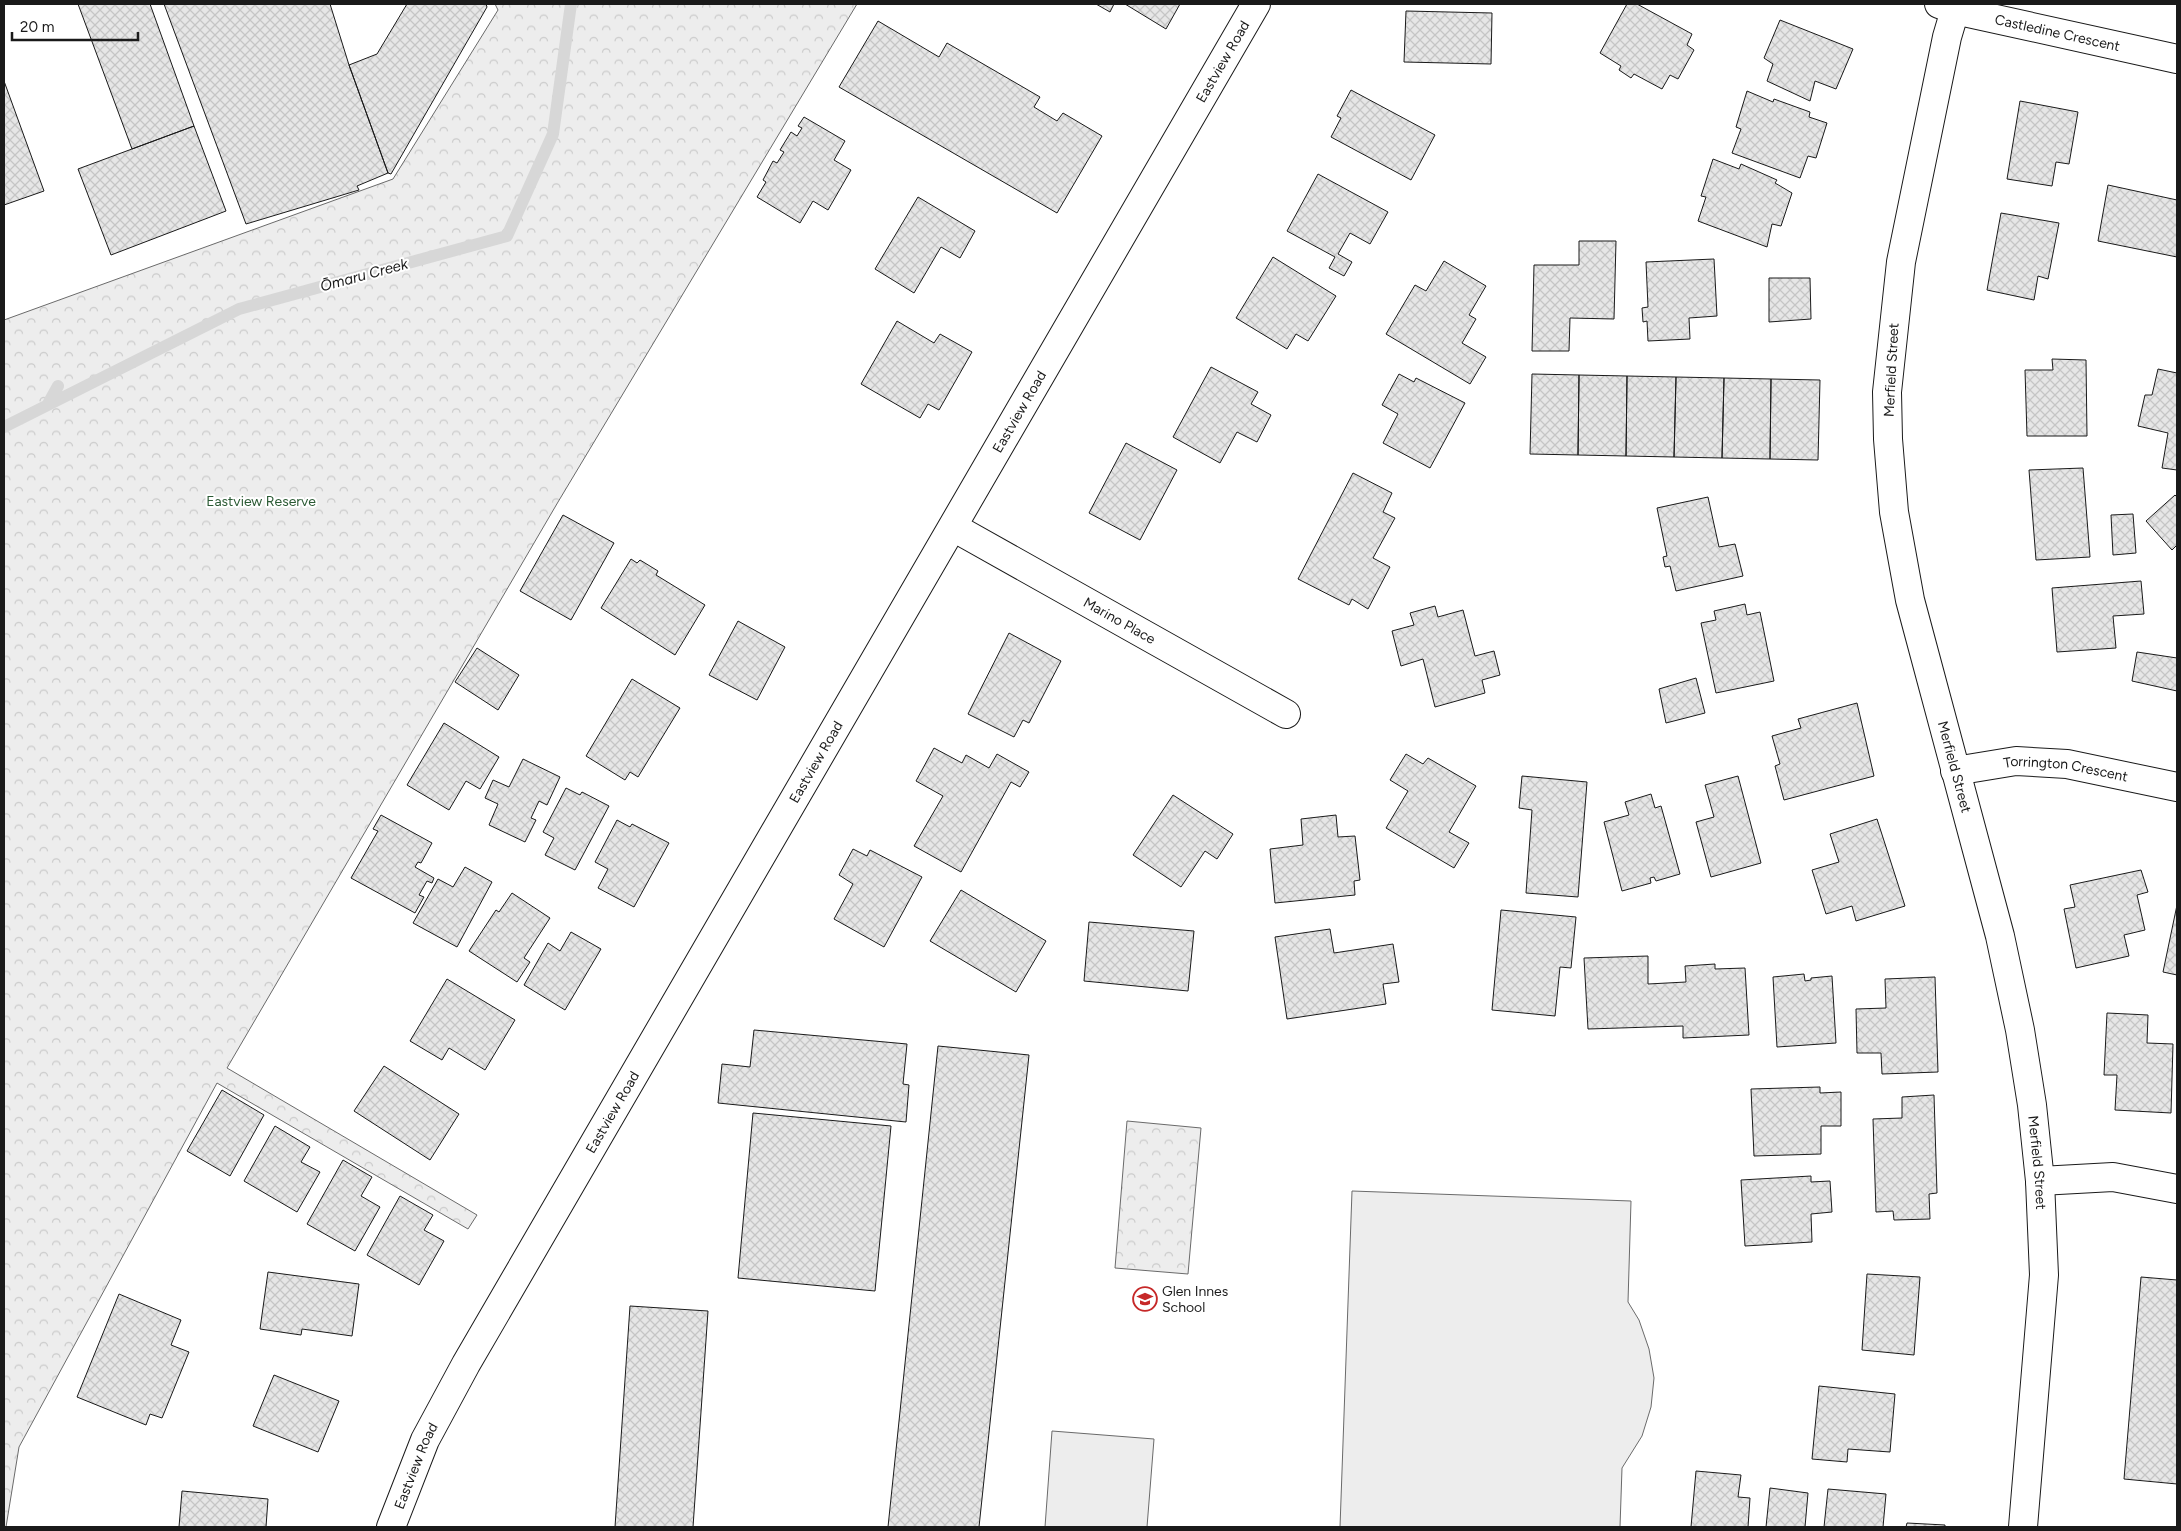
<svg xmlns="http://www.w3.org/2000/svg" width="2181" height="1531" viewBox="0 0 2181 1531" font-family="Figtree,sans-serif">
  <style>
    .built { fill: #ededed; stroke: #6a6a6a }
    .park { fill: url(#park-crowns); stroke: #6a6a6a }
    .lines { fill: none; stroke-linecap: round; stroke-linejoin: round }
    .stream { stroke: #d7d7d7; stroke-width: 12 }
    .building { fill: url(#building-cross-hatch); stroke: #1a1a1a }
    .minor-casing { stroke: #1a1a1a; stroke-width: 30 }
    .minor { stroke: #fff; stroke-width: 28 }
    .labels { text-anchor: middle; stroke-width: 4; stroke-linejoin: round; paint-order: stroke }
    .street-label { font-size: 14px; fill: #1a1a1a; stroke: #fff }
    .park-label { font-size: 14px; fill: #2b5a34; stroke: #fff }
    .poi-label { font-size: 14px; fill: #1a1a1a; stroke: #fff; text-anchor: start }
    .water-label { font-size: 15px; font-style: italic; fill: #1a1a1a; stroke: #fff }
  </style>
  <defs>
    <pattern id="park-crowns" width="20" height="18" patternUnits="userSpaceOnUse" patternTransform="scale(1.25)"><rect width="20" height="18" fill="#ededed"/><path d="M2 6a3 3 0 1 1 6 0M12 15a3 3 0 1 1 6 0" fill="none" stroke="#cbcbcb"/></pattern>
    <pattern id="building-cross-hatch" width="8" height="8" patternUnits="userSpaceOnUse" patternTransform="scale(1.25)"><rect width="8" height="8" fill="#e6e6e6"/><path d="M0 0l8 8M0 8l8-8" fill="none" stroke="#c5c5c5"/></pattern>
  </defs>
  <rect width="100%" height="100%" fill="#fff"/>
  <!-- built -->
  <path class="built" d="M1352,1191L1631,1201L1628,1302L1639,1320L1649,1349L1654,1378L1651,1407L1642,1436L1622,1468L1620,1527H1340Z
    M1052,1431L1154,1439L1147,1527H1045Z"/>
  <!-- park -->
  <path class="park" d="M495,4H857L558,502L227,1068L477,1215L468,1229L217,1083L19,1447L6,1527H4V320L393,179L498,10Z
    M1127,1121L1201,1128L1188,1274L1115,1268Z"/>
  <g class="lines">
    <!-- stream -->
    <path class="stream" d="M48,404L58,386
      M4,427L239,309L507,236L553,134L571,4"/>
  </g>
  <!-- building -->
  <path class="building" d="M78,4H150L194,126L132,149Z
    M164,4H330L349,65L388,173L357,186L359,190L246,224Z
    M407,4H486L487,7L391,174L388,173L349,65L377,54Z
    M1096,4H1114L1110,12Z
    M1125,4H1180L1166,29Z
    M1627,4H1637L1692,34L1687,45L1694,50L1678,79L1670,75L1662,89L1634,74L1631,78L1619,70L1621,66L1600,53Z
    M1406,11L1492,13L1491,64L1404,62Z
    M1780,20L1853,49L1836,89L1815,81L1810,101L1767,81L1773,64L1764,58Z
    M878,21L939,57L947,43L1040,97L1034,107L1057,121L1063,113L1102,136L1057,213L839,87Z
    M4,81L44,191L4,205Z
    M1351,90L1435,135L1411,180L1331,137L1341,118L1337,116Z
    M1747,91L1773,102L1774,99L1810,112L1809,117L1827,123L1816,158L1808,156L1800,178L1732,153L1741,129L1736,127Z
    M2020,101L2078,112L2069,164L2056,162L2052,186L2007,179Z
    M804,117L845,141L834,160L851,170L828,210L813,201L800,223L757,197L766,182L763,180L773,161L777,163L784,152L780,150L791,132L797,136L802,128L798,126Z
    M194,126L226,211L111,255L78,169Z
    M1713,159L1739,169L1741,164L1777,180L1775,183L1792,193L1781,226L1772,224L1767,247L1698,221L1706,197L1701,196Z
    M1318,174L1388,212L1370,244L1350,233L1338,254L1352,262L1344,276L1329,268L1335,257L1287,231Z
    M2108,185L2177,200V257L2098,241Z
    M918,197L975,231L960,258L941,247L914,293L875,269Z
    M2001,213L2059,223L2048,279L2038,276L2034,300L1987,290Z
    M1579,241H1616L1614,319L1570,318L1569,351H1532L1534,265H1579Z
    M1273,257L1336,296L1308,341L1296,334L1287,349L1236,318Z
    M1714,259L1717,316L1689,318L1690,339L1648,341L1647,321L1643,322L1642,308L1648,307L1646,262Z
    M1444,261L1486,286L1469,315L1476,319L1462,343L1486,357L1470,384L1386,334L1415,285L1426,291Z
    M1769,278H1810L1811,319L1769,322Z
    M897,321L934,343L940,334L972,352L939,410L928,404L920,418L861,384Z
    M2052,359L2086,360L2087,436H2027L2025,370H2053Z
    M1211,367L1258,392L1251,404L1271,415L1257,442L1237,432L1220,463L1173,437Z
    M2158,369L2177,373V470L2162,468L2168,433L2138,426L2145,395H2152Z
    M1399,374L1414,382L1416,378L1465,403L1430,468L1383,443L1398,414L1382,405Z
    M1532,374L1579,375L1578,455L1530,454Z
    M1579,375L1627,376L1626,456L1578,455Z
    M1627,376L1676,377L1674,457L1626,456Z
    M1676,377L1724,378L1722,458L1674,457Z
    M1724,378L1771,379L1770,459L1722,458Z
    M1771,379L1820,380L1818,460L1770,459Z
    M1126,443L1177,470L1140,540L1089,513Z
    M2083,468L2090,557L2036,560L2029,470Z
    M1353,473L1392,493L1383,512L1395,518L1373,558L1390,567L1368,609L1352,599L1349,605L1298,579Z
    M2175,495L2177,497V545L2172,550L2146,521Z
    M1708,497L1719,547L1735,544L1743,576L1676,591L1670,566L1665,567L1663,557L1667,556L1657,508Z
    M2133,514L2136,553L2113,555L2111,515Z
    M563,515L614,543L571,620L520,591Z
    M631,559L637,563L640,560L658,571L656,575L705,605L675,655L601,608Z
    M2141,581L2144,614L2113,616L2116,648L2057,652L2052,588Z
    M1745,604L1747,615L1760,612L1774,681L1716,693L1701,623L1716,620L1714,611Z
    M1435,606L1438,617L1463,610L1475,656L1494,651L1500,675L1482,680L1485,693L1435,707L1423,659L1401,666L1392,631L1414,625L1410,613Z
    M738,621L785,647L757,700L709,675Z
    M1009,633L1061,661L1029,723L1023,720L1014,737L968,714Z
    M477,648L519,675L498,710L455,682Z
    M2137,652L2177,658V691L2132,681Z
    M1696,678L1705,713L1666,723L1659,689Z
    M632,679L680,708L638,777L630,772L625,780L586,756Z
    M1857,703L1874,776L1784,800L1775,766L1780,764L1772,736L1801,728L1798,719Z
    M444,723L499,757L480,789L466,781L449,810L407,785Z
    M934,748L962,763L966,755L989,768L997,754L1029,772L1020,787L1011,782L961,872L914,846L943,796L916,781Z
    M1406,754L1423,764L1428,758L1476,786L1449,832L1469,843L1454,868L1386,828L1408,791L1390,780Z
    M523,759L560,777L547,805L539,801L531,818L536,820L525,842L489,825L498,804L485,798L493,780L509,787Z
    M1522,776L1587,782L1578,897L1526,893L1532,810L1519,808Z
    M1738,776L1761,863L1711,877L1696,822L1714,817L1705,785Z
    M566,788L580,795L582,792L609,806L575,870L545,855L554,838L543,832Z
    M1651,794L1655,808L1661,806L1680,874L1656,881L1654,877L1650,878L1651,883L1622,891L1604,822L1629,815L1625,802Z
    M1173,795L1233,834L1217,859L1205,851L1181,887L1133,855Z
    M381,815L432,843L421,863L418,862L415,867L434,878L432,883L427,881L419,895L424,897L415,913L351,878L378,831L373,829Z
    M1336,815L1338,837L1355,836L1360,880L1354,881L1355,895L1275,903L1270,849L1303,845L1301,819Z
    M1877,819L1905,906L1856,921L1852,906L1826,914L1812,870L1839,862L1830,834Z
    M617,820L630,827L632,824L669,843L634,907L598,888L608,869L595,862Z
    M853,849L867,856L870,850L922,877L884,947L834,919L853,884L839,875Z
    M465,867L492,882L457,947L413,923L438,879L453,887Z
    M2141,870L2148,892L2137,895L2145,930L2124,935L2129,956L2076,968L2064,909L2075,907L2070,885Z
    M961,890L1046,941L1016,992L930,941Z
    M512,893L550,918L524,958L530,962L517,982L469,951L496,910L499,912Z
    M2177,905V975L2163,972Z
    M1501,910L1576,917L1571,968L1560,967L1555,1016L1492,1010Z
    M1089,922L1194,931L1188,991L1084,981Z
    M1330,929L1334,953L1393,944L1399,982L1383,984L1386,1004L1287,1019L1275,937Z
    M571,932L601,949L565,1010L524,985L548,943L560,951Z
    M1648,956V984L1686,982L1685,966L1715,964V969L1745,968L1749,1035L1683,1038V1026L1588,1029L1584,958Z
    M1804,974L1805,981L1811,980V978L1832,976L1836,1043L1777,1047L1773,977Z
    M1935,977L1938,1072L1882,1074L1881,1053H1857L1856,1009L1886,1008L1885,979Z
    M447,979L515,1020L485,1070L449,1048L442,1060L410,1041Z
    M2107,1013L2148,1015L2147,1043L2173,1044L2171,1113L2115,1110L2117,1075H2104Z
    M754,1030L907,1044L903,1084L909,1085L906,1122L718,1103L722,1064L750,1067Z
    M938,1046L1029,1055L979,1527H888Z
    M384,1066L459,1114L430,1160L354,1111Z
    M1820,1087V1093L1841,1092V1126H1821V1154L1754,1156L1751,1089Z
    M222,1090L264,1115L230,1176L187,1151Z
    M1934,1095L1937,1193L1929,1194L1930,1219L1894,1220L1893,1211L1876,1212L1873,1119L1902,1118V1097Z
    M753,1113L891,1126L875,1291L738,1278Z
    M275,1126L310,1147L301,1162L320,1172L297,1212L244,1181Z
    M343,1160L372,1177L361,1196L380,1207L355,1251L307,1224Z
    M1811,1176V1182L1830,1181L1832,1212L1811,1214L1812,1242L1745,1246L1741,1180Z
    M400,1196L433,1215L424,1230L444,1241L419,1285L367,1255Z
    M268,1272L359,1284L352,1336L302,1329L301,1335L260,1329Z
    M1867,1274L1920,1277L1914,1355L1862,1350Z
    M2141,1277L2177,1280V1484L2124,1479Z
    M119,1294L181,1320L171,1345L189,1352L162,1418L150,1414L146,1425L77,1397Z
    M630,1306L708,1311L693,1527H615Z
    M274,1375L339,1401L318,1452L253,1426Z
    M1819,1386L1895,1394L1890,1452L1848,1449L1847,1462L1812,1459Z
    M1696,1471L1741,1475L1738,1497L1750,1498L1748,1527H1691Z
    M1770,1488L1808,1493L1805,1527H1766Z
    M1828,1489L1886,1494L1883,1527H1824Z
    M182,1491L268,1499L266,1527H179Z
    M1907,1523L1945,1525V1527H1906Z"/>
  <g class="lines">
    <!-- minor casing -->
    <g class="minor-casing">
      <g id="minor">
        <path id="s1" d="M1939,4L1955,10L2177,59"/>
        <path id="s2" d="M1955,10L1947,37L1901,262L1887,392L1888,439L1894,512L1910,600L2000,936L2020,1030L2032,1105L2040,1181L2044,1275L2023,1527"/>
        <path id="s3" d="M953,527L1286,714"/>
        <path id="s4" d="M1955,771L2016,761L2067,764L2177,787"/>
        <path d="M2040,1181L2113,1177L2177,1189"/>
        <path id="s5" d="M391,1527L425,1440L466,1364L1256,4"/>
      </g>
    </g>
    <!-- minor -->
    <use href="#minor" class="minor"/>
  </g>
  <!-- icons -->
  <defs>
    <g id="school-ring" transform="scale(1.25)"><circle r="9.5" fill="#fff" stroke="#c62828" stroke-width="1.5"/><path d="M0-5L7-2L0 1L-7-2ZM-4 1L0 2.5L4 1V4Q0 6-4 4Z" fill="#c62828"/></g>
  </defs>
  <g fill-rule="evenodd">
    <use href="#school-ring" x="1145" y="1299"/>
  </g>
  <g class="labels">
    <!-- street labels -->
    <g class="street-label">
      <text dy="5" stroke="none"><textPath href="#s1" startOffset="122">Castledine Crescent</textPath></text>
      <text dy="5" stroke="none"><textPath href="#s5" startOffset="1686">Eastview Road</textPath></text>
      <text transform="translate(1891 370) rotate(-87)" y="5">Merfield Street</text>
      <text dy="5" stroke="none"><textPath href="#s5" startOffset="1281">Eastview Road</textPath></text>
      <text dy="5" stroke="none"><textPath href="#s3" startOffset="191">Marino Place</textPath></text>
      <text dy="5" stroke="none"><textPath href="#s5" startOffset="876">Eastview Road</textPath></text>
      <text dy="5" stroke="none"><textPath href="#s2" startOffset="771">Merfield Street</textPath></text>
      <text dy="5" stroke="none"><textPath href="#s4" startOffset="112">Torrington Crescent</textPath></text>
      <text dy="5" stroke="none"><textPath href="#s5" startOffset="471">Eastview Road</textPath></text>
      <text dy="5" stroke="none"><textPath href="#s2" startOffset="1176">Merfield Street</textPath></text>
      <text dy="5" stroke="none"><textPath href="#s5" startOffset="66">Eastview Road</textPath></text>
    </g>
    <!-- park labels -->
    <g class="park-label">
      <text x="261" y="506">Eastview Reserve</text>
    </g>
    <!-- poi labels -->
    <g class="poi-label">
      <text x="1162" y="1296">Glen Innes<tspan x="1162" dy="16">School</tspan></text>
    </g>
    <!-- water labels -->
    <g class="water-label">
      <text transform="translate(364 275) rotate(-15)" y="5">Ōmaru Creek</text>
    </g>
  </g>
  <!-- border -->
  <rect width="2181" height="1531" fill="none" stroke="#1a1a1a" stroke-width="10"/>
  <!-- scale -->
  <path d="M12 32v8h126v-8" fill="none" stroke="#1a1a1a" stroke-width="2.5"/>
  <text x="20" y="32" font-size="15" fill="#1a1a1a" stroke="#ffffff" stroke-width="4" paint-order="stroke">20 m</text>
</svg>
